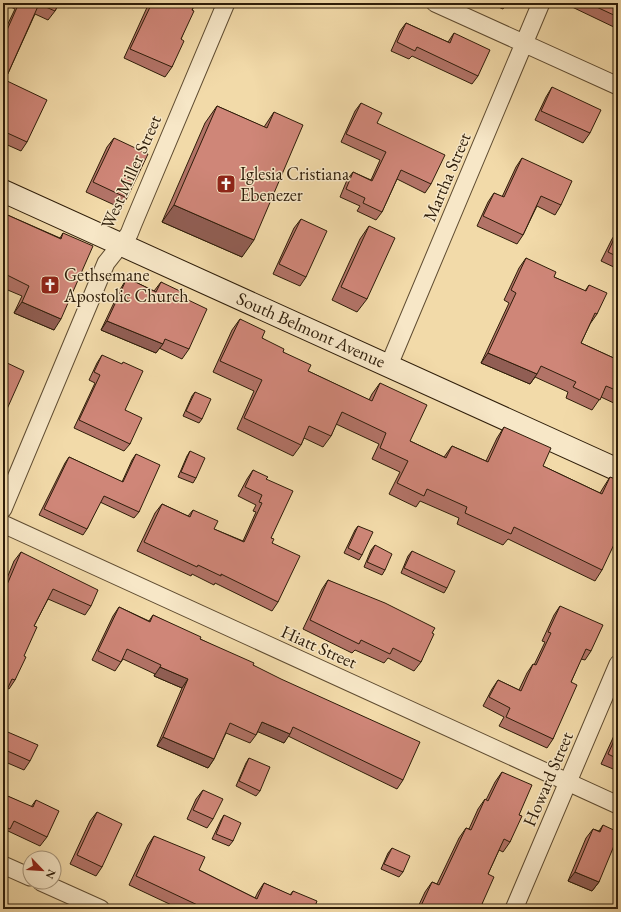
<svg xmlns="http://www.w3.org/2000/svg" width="621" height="912" viewBox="0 0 621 912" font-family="'EB Garamond',serif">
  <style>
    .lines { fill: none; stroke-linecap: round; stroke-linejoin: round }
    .street-casing { stroke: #5f4c31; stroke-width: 19 }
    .secondary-casing { stroke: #2e1d09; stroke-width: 24 }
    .street { stroke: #f7e7c7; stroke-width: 17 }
    .secondary { stroke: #f7e7c7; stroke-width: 22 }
    .wall { fill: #b27367; stroke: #2e1d09 }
    .shaded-wall { fill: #915e54; stroke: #2e1d09 }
    .building { fill: #cf8678; stroke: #2e1d09 }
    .labels { text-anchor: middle; stroke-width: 3; stroke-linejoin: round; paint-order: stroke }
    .street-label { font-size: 18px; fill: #2e1d09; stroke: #f7e7c7 }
    .poi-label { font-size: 18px; fill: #2e1d09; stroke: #f7e7c7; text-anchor: start }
  </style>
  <rect width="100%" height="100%" fill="#f2daa9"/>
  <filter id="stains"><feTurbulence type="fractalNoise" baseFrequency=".005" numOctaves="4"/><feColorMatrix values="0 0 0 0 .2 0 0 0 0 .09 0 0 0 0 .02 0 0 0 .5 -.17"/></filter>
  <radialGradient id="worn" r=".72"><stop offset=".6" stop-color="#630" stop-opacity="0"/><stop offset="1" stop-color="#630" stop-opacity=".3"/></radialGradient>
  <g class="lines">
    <!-- street casing -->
    <g class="street-casing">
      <path id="street" d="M435,3L618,86
        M389,365L541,3
        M3,509L106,263L129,234L133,224L226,3
        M3,524L618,805
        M3,865L30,877
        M41,882L101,909
        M514,909L618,664"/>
    </g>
    <!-- secondary casing -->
    <g class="secondary-casing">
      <path id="secondary" d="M3,191L618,470"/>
    </g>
    <!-- street -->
    <use href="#street" class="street"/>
    <!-- secondary -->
    <use href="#secondary" class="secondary"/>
  </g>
  <!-- wall -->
  <path class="wall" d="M3,3H59L55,11L48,20L35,14L5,80L27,142L21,151L3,143V34L15,9Z
    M149,3H195L181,39L172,67L165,77L124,58Z
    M489,3H507L503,9Z
    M571,3H618V29L570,6Z
    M406,23L448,42L454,33L478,76L472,84L412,56L409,59L391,51L400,31Z
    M552,87L590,133L583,143L535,120L546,97Z
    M361,103L377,123L431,184L425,193L397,179L382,212L376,220L357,211L360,206L340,197L347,180L353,172L371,180L380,160L341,142L355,111Z
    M217,106L264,127L274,112L242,257L162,222L205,123Z
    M114,138L127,198L121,208L86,192L107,147Z
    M522,158L561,205L555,215L537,206L523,235L517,244L477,226L488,202L494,193L502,197L516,167Z
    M3,213L60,238L63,233L54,330L14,313L22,296L3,288Z
    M301,219L306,277L300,286L273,274L294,228Z
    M369,226L367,299L357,312L332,300L360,239Z
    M618,230V269L601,261L612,239Z
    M526,258L554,277L585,291L589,285L597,314L590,324L581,343L618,360V405L601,397L592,410L566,398L568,392L535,377L530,384L481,363L509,303L504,300L519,268Z
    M127,278L154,291L161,282L184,298L189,349L182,359L159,348L156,353L101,330L121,288Z
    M240,319L262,338L283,352L308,371L369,400L372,394L380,383L410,441L444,457L452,446L486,461L497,438L504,427L543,466L600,493L603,488L610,477L602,570L595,581L508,539L503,545L457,524L459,518L420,501L416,507L389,494L400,472L372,459L379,444L336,424L331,436L323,447L304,438L301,445L293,456L237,429L254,391L213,372L232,330Z
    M102,355L125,410L130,444L124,451L74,428L95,383L89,380L97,363Z
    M195,392L202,419L199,423L183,416L192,396Z
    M190,451L196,478L193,483L178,477L187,456Z
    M136,454L139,512L134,518L100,502L87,529L83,535L39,515L65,463L69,457L122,482L132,460Z
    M253,470L266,479L271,538L272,543L278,602L272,611L215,583L214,585L192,574L191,576L137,551L155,513L162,504L188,516L193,510L214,529L243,541L256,512L253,511L256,505L238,496L247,479Z
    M358,526L362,555L359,560L344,553L355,530Z
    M375,545L385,570L382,575L364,567L371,550Z
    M412,551L447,588L444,593L401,573L408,556Z
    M21,552L91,606L85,615L48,599L34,626L15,680L9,689L7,688L3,698V588L14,561Z
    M328,580L432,633L421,662L414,671L388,658L384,663L355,650L352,653L303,629L322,589Z
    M560,606L591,651L585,660L581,659L571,682L553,739L547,748L499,726L504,717L483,706L492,689L498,680L519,690L527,673L533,664L534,665L545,642L542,641L554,615Z
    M119,607L149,621L153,615L200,639L253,665L403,780L397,789L288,736L284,743L258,731L256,735L250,743L226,733L214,759L208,768L157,746L182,688L154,676L155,674L123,659L115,671L92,660L113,616Z
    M618,727V771L601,764Z
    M3,730L30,761L24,770L3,761Z
    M249,758L260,791L256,796L236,786L246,763Z
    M502,772L519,815L510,842L503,852L499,850L488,874L482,904L484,909H417L425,892L432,882L437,884L459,838L466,828L469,829L478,809L485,799L486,800L495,782Z
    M203,790L213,819L207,828L187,819L196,799Z
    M3,794L31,807L36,800L47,837L40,846L8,831L4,838H3Z
    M97,812L102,867L96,876L70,864L90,821Z
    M224,815L233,841L229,846L212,839L221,820Z
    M603,825L599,882L592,891L568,881L586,838L593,829L599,831Z
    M154,836L199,870L255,898L258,892L264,883L290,895L293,891L314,909H180L129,885L148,845Z
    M392,848L403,872L399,877L381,869L388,853Z"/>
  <!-- shaded-wall -->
  <path class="shaded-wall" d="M174,205L254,240L242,257L162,222Z
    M22,302L61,319L54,330L14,313Z
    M107,321L163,344L156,353L101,330Z
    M488,353L537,374L530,384L481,363Z
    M160,667L188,679L182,688L154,676Z
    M262,722L290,734L284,743L256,731Z
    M163,737L214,759L208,768L157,746Z
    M575,872L599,882L592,891L568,881Z"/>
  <!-- building -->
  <path class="building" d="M19,3H59L55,11L39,4L5,80L47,100L27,142L3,131V39Z
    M152,3H195L192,10L194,11L181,39L184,41L172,67L130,49Z
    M588,3H618V17Z
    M406,23L450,43L454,33L490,50L478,76L417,47L415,51L397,42Z
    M552,87L601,110L590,133L541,111Z
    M361,103L382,113L377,123L445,155L431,184L401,170L382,212L363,203L365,198L346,189L353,172L372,181L386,152L346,134Z
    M217,106L267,128L274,112L303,125L254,240L174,205Z
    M114,138L148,154L127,198L93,182Z
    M522,158L572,181L561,205L541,196L523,235L483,216L494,193L504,197Z
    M3,213L61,239L63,233L93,246L61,319L22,302L29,286L3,273Z
    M301,219L327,231L306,277L279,264Z
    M369,226L395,238L367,299L341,287Z
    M618,230V257L608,252Z
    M526,258L556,272L554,277L586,291L589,285L607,293L597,314L595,313L581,343L618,360V391L606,386L600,400L573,387L576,382L541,366L537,374L488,353L516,293L511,290Z
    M127,278L156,292L161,282L186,294L184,298L207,309L189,349L165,339L163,344L107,321Z
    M240,319L265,331L262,338L284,349L283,352L311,365L308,371L372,401L380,383L427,405L410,441L446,458L452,446L488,462L504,427L551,448L543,466L602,494L610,477L618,480V536L602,570L514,527L511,534L465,513L467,507L427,489L424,496L397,483L408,461L380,448L386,433L342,412L331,436L309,426L301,445L244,418L262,380L220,361Z
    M102,355L122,364L123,362L143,371L125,410L142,418L130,444L79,420L100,375L94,372Z
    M3,361L24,371L3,418Z
    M195,392L211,399L202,419L186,411Z
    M190,451L205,458L196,478L181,472Z
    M136,454L160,465L139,512L104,496L87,529L44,509L69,457L123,482Z
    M253,470L268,477L266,479L293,491L271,538L274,539L272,543L300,556L278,602L221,574V576L198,565L197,567L144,542L162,504L190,517L193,510L218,521L214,529L244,542L262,503L259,502L262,495L245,487Z
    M358,526L373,532L362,555L348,548Z
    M375,545L392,554L385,570L367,562Z
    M412,551L455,571L447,588L404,568Z
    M21,552L98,590L91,606L53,589L34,626L37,627L24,656L26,657L15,680L12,679L3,698V594Z
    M328,580L385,603L435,628L432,633L434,634L421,662L393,648L390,654L361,640L359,644L310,620Z
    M560,606L603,625L591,651L586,649L571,682L577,685L553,739L506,717L510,708L489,697L498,680L521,691L533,664L536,665L551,633L548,632Z
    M119,607L150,622L153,615L201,637L200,639L254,663L253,665L281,679L420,742L403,780L293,727L290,734L262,722L256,735L230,723L214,759L163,737L188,679L160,667L161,665L127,649L121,662L98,651Z
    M3,730L38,745L30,761L3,749Z
    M618,732V759L608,754Z
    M249,758L270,767L260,791L239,781Z
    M502,772L532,785L519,815L522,816L510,842L504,839L488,874L494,877L482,904L485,906L484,909H423L420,908L432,882L439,885L466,828L471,830L485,799L488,801Z
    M203,790L223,799L213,819L193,810Z
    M3,794L33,807L36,800L59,811L47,837L14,821L10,829L3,826Z
    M97,812L122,824L102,867L77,855Z
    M224,815L241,823L233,841L216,834Z
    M603,825L618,832V836L599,882L575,872L593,829L600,832Z
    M154,836L205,857L199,870L257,899L264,883L291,895L293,891L317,901L314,909H206L136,876Z
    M392,848L410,856L403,872L384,864Z
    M3,902L5,903L4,906L11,909H3Z"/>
  <!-- icons -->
  <defs>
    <g id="church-square" transform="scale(1)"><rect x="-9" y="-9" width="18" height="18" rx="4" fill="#8f2418" stroke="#f7e7c7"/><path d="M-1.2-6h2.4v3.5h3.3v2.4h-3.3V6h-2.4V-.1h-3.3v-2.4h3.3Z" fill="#fff"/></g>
  </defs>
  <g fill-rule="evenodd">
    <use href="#church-square" x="226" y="184"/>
    <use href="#church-square" x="50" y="285"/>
  </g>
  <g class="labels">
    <!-- street labels -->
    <g class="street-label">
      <text transform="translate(131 172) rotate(-66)" y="6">West Miller Street</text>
      <text transform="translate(447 177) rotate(-67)" y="6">Martha Street</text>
      <text transform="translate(311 330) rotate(24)" y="6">South Belmont Avenue</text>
      <text transform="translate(319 647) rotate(24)" y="6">Hiatt Street</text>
      <text transform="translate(548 779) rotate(-67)" y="6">Howard Street</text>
    </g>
    <!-- poi labels -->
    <g class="poi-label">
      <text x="240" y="180">Iglesia Cristiana<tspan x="240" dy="21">Ebenezer</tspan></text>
      <text x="64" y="281">Gethsemane<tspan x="64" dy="21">Apostolic Church</tspan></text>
    </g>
  </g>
  <!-- margin -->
  <rect width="621" height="912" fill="none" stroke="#f2daa9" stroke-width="16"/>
  <rect x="4" y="4" width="613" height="904" fill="none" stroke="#2e1d09" stroke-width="2"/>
  <rect x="8" y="8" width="605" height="896" fill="none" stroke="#2e1d09"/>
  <!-- north arrow -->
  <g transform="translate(42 870) rotate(115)"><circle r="19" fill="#f7e7c7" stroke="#a7967b"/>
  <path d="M0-3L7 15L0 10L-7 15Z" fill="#8f2418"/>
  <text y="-6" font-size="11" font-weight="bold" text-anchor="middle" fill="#2e1d09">N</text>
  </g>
  <rect width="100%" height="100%" filter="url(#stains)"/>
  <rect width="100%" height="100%" fill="url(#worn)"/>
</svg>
